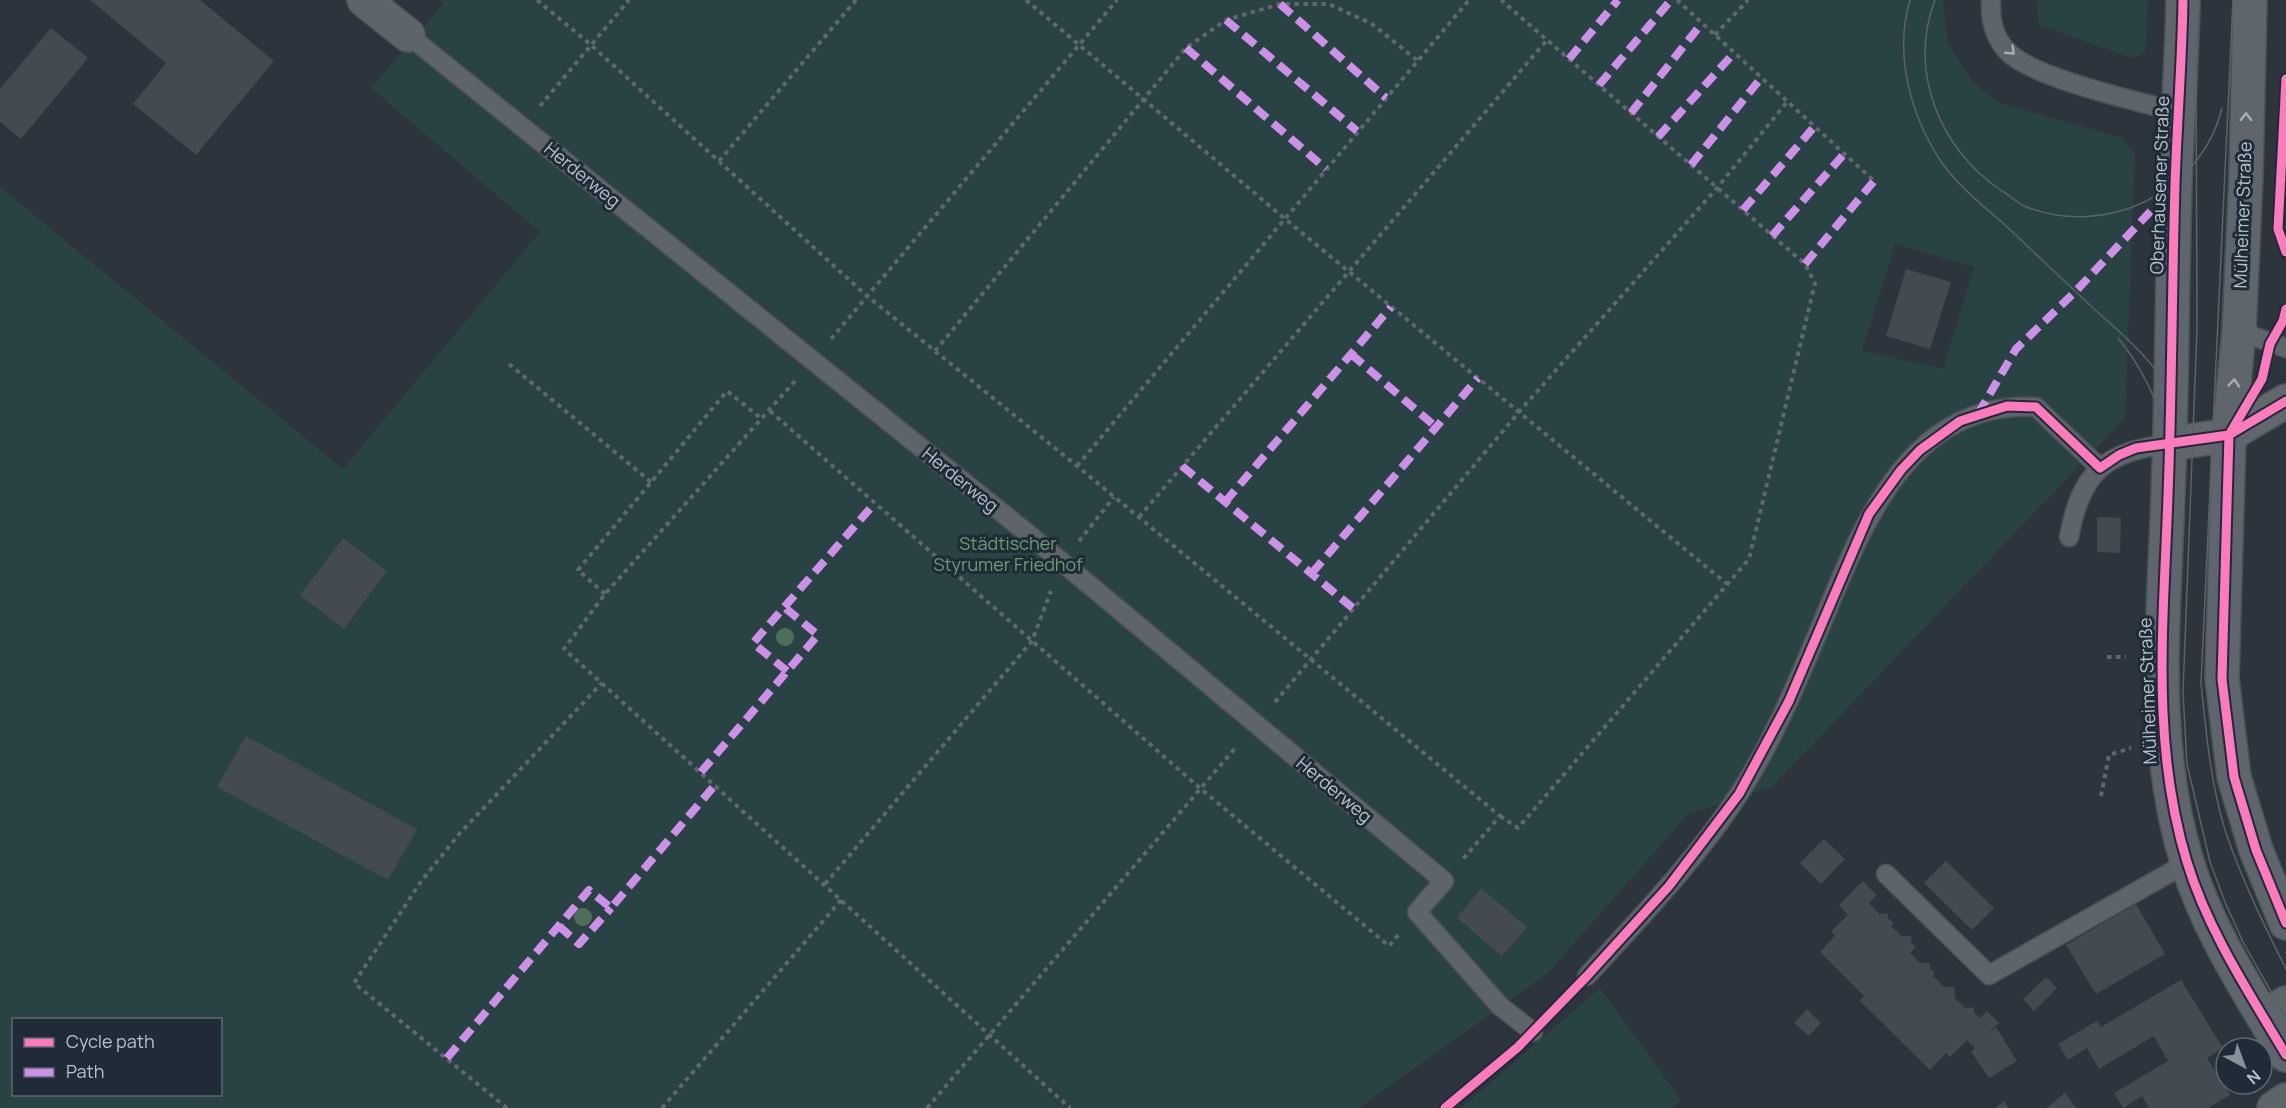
<svg xmlns="http://www.w3.org/2000/svg" width="2286" height="1108" viewBox="0 0 2286 1108" font-family="Manrope,sans-serif">
  <style>
    .green { fill: #294243; fill-rule: evenodd }
    .building { fill: #434a51 }
    .lines { fill: none; stroke-linecap: round; stroke-linejoin: round }
    .lane-casing { stroke: #4b5157; stroke-width: 21 }
    .street-casing { stroke: #4b5157; stroke-width: 36 }
    .secondary-casing { stroke: #4b5157; stroke-width: 36 }
    .primary-casing { stroke: #4a5259; stroke-width: 36 }
    .path { stroke: #60676d; stroke-width: 4; stroke-dasharray: 4.5 4.5; stroke-linecap: butt }
    .lane { stroke: #5d646a; stroke-width: 18 }
    .street { stroke: #5d646a; stroke-width: 33 }
    .secondary { stroke: #62676e; stroke-width: 33 }
    .primary { stroke: #5f656c; stroke-width: 33 }
    .tram { stroke: #5b6268; stroke-width: 1.5 }
    .quiet { stroke: #ce8fe9; stroke-width: 8; stroke-dasharray: 15 8; stroke-linecap: butt }
    .cycleway-casing { stroke: #1f2c38; stroke-width: 13 }
    .cycleway { stroke: #fd7abc; stroke-width: 9 }
    .tree { fill: #506f5a }
    .oneway { stroke: #a5afb8 }
    .oneway2 { stroke: #a5afb9 }
    .labels { text-anchor: middle; stroke-width: 6; stroke-linejoin: round; paint-order: stroke }
    .street-label { font-size: 18px; fill: #b7c2cc; stroke: #1f2c38 }
    .park-label { font-size: 18px; fill: #6d9e72; stroke: #1f2c38 }
  </style>
  <rect width="100%" height="100%" fill="#2c353d"/>
  <!-- green -->
  <path class="green" d="M440,0H1943L1948,43L1972,81L1997,102L2122,138L2135,155L2125,418L1772,787L1688,814L1549,972L1359,1108H0V187L343,469L540,232L371,88L444,3ZM1895,244L1974,267L1943,369L1862,351ZM14,1020H220V1094H14Z
    M2037,0H2148L2145,53L2132,58L2039,25Z
    M1600,988L1681,1100L1673,1108H1461Z"/>
  <!-- building -->
  <path class="building" d="M90,0H200L274,61L196,155L133,104L166,63Z
    M51,28L88,58L21,139L0,122V89Z
    M1906,269L1951,282L1930,349L1886,336Z
    M2097,517L2121,518L2120,553L2097,552Z
    M343,538L387,571L344,629L300,595Z
    M246,736L417,829L388,880L217,787Z
    M1824,839L1845,859L1821,884L1800,863Z
    M1946,861L1994,908L1972,930L1924,883Z
    M1863,881L1877,895L1869,903L1879,914L1888,913V918L1894,924L1891,926L1902,936H1911V942L1916,947L1910,953L1920,963H1930V968L1935,973L1933,976L1944,987H1954L1955,998L1965,1008L1974,1007V1013L1980,1018L1987,1011L1999,1023L1983,1038L1996,1027L2017,1061L1989,1078L1971,1052L1975,1048L1967,1040L1950,1057L1946,1053L1930,1070L1860,1001L1864,996L1820,952L1835,936L1831,931L1848,915L1839,905Z
    M1481,888L1527,927L1502,956L1457,918Z
    M2136,904L2165,954L2096,994L2066,945Z
    M2046,977L2057,988L2034,1011L2023,999Z
    M2181,980L2223,1048L2207,1058L2230,1095L2208,1108H2149L2142,1096L2123,1108L2114,1093L2168,1061L2154,1036L2099,1069L2087,1048L2068,1060L2058,1044L2097,1021L2101,1027Z
    M1807,1009L1821,1023L1809,1036L1794,1023Z
    M2065,1093L2076,1108H2046Z
    M2004,1101L2009,1108H1995Z"/>
  <g class="lines">
    <!-- lane casing -->
    <g class="lane-casing">
      <path id="lane" d="M1991,0C1990,19 1993,36 2007,51C2034,79 2138,101 2178,112
        M408,35L1026,532L1444,881L1417,912L1500,1006L1533,1032
        M2239,331L2286,348
        M2069,537C2081,472 2105,451 2170,444
        M1886,874L1989,975L2187,863
        M1587,976C1640,918 1696,860 1739,794C1771,744 1794,690 1817,635C1859,535 1904,400 2036,407L2100,468"/>
    </g>
    <!-- street casing -->
    <g class="street-casing">
      <path id="street" d="M364,0L408,35
        M2264,1017L2286,1003
        M2274,1108L2286,1100"/>
    </g>
    <!-- secondary casing -->
    <g class="secondary-casing">
      <path id="secondary" d="M2170,444L2229,435L2286,401"/>
    </g>
    <!-- primary casing -->
    <g class="primary-casing">
      <path id="primary" d="M2183,0C2182,62 2177,123 2175,185C2172,288 2172,391 2168,495C2164,619 2150,741 2187,862C2208,931 2250,994 2286,1055
        M2250,0L2246,176L2239,331L2229,435L2222,679L2234,777L2256,850L2286,923"/>
    </g>
    <!-- path -->
    <path class="path" d="M537,0L590,44L867,296L1077,466L1500,816L1463,859
      M1026,0L1284,218L1727,584
      M1677,0L1874,181
      M1715,35L1748,0
      M540,106L629,0
      M719,161L856,0
      M831,339L1117,0
      M935,351L1186,48L1226,20L1280,4H1329L1372,24L1418,61
      M509,364L651,482
      M795,381L605,594L564,649L1070,1108
      M770,411L1201,789L1389,946L1399,934
      M1077,466L1469,0
      M1139,517L1547,40
      M1079,541L1114,497
      M605,594L578,570L727,391L762,419
      M2107,657H2126
      M1275,702L1519,412L1717,188L1787,102
      M2101,796L2109,755L2131,748
      M1500,816L1518,828L1749,559L1815,283L1805,264L1501,0
      M825,884L1032,641L1051,591
      M507,1108L354,983L422,880L460,833L602,683
      M662,1108L842,899
      M927,1108L1237,746"/>
    <!-- lane -->
    <use href="#lane" class="lane"/>
    <!-- street -->
    <use href="#street" class="street"/>
    <!-- secondary -->
    <use href="#secondary" class="secondary"/>
    <!-- primary -->
    <use href="#primary" class="primary"/>
    <!-- tram -->
    <path class="tram" d="M1910,0C1894,53 1910,114 1940,160C1956,184 1982,205 2004,224C2034,252 2063,280 2093,308C2137,347 2176,380 2189,440
      M1935,0C1908,71 1939,149 2002,191C2009,195 2016,202 2024,206C2106,239 2201,193 2222,108
      M2199,0L2196,55L2197,329L2183,693L2187,764L2210,862L2225,902L2243,942L2286,1018
      M2233,0L2201,683C2206,733 2211,786 2226,833C2242,880 2264,925 2286,969
      M2118,338C2160,389 2177,456 2182,521"/>
    <!-- quiet -->
    <path class="quiet" d="M1280,4L1386,98
      M1226,20L1357,131
      M1186,48L1326,169
      M1569,59L1618,0
      M1599,85L1671,0
      M1631,113L1702,23
      M1658,137L1734,53
      M1691,165L1761,78
      M1743,210L1814,127
      M1772,236L1844,154
      M1805,264L1874,181
      M1351,354L1436,427
      M1978,414L2016,349L2076,291L2175,185
      M1182,466L1354,609
      M1225,502L1391,307
      M1312,573L1478,378
      M787,671L753,643L874,504
      M701,772L818,635L784,607
      M559,926L579,944L611,908
      M447,1058L589,890L611,908L715,785"/>
    <!-- cycleway casing -->
    <g class="cycleway-casing">
      <path id="cycleway" d="M2183,0C2182,62 2177,123 2175,185C2172,288 2172,391 2168,495C2164,619 2150,741 2187,862C2208,931 2250,994 2286,1055
        M2286,79L2278,229L2286,252
        M2286,309L2283,321L2270,344L2262,379L2229,435L2222,679L2234,777L2256,850L2286,923
        M1445,1108L1518,1047L1587,976L1669,886L1739,794L1789,701L1869,514L1901,470L1920,450L1960,421L2007,406L2036,407L2100,468L2119,455L2136,448L2229,435L2286,401"/>
    </g>
    <!-- cycleway -->
    <use href="#cycleway" class="cycleway"/>
  </g>
  <!-- trees -->
  <g class="tree">
    <circle cx="785" cy="637" r="9"/>
    <circle cx="583" cy="917" r="9"/>
  </g>
  <!-- one-way arrows -->
  <defs><path id="oneway-chevron" d="M-2-3.5L2.5 0L-2 3.5" fill="none" stroke-width="1.6" stroke-linecap="round" stroke-linejoin="round" transform="scale(1.5)"/></defs>
  <use class="oneway" href="#oneway-chevron" transform="translate(2011 51) rotate(44)"/>
  <g class="oneway2">
    <use href="#oneway-chevron" transform="translate(2246 117) rotate(-90)"/>
    <use href="#oneway-chevron" transform="translate(2234 383) rotate(-85)"/>
  </g>
  <g class="labels">
    <!-- street labels -->
    <g class="street-label">
      <text transform="translate(582 175) rotate(39)" y="6">Herderweg</text>
      <text transform="translate(2160 185) rotate(-88)" y="6">Oberhausener Straße</text>
      <text transform="translate(2243 215) rotate(-88)" y="6">Mülheimer Straße</text>
      <text transform="translate(960 480) rotate(39)" y="6">Herderweg</text>
      <text transform="translate(2148 691) rotate(-92)" y="6">Mülheimer Straße</text>
      <text transform="translate(1334 790) rotate(40)" y="6">Herderweg</text>
    </g>
    <!-- park labels -->
    <g class="park-label">
      <text x="1008" y="550">Städtischer<tspan x="1008" dy="21">Styrumer Friedhof</tspan></text>
    </g>
  </g>
  <!-- legend -->
  <rect x="12" y="1018" width="210" height="78" fill="#1f2c38" stroke="#5c6873" stroke-width="1.5"/>
  <rect x="24" y="1038" width="30" height="9" fill="#fd7abc" stroke="#5c6873" stroke-width="1.5"/>
  <text x="66" y="1048" font-size="18" fill="#b7c2cc">Cycle path</text>
  <rect x="24" y="1068" width="30" height="9" fill="#ce8fe9" stroke="#5c6873" stroke-width="1.5"/>
  <text x="66" y="1078" font-size="18" fill="#b7c2cc">Path</text>
  <!-- north arrow -->
  <g transform="translate(2244 1066) rotate(139)"><circle r="28" fill="#1f2c38" stroke="#5c6873" stroke-width="1.5"/>
  <path d="M0-4.5L10 22L0 15L-10 22Z" fill="#86919a"/>
  <text y="-9" font-size="16" font-weight="bold" text-anchor="middle" fill="#b7c2cc">N</text>
  </g>
</svg>
